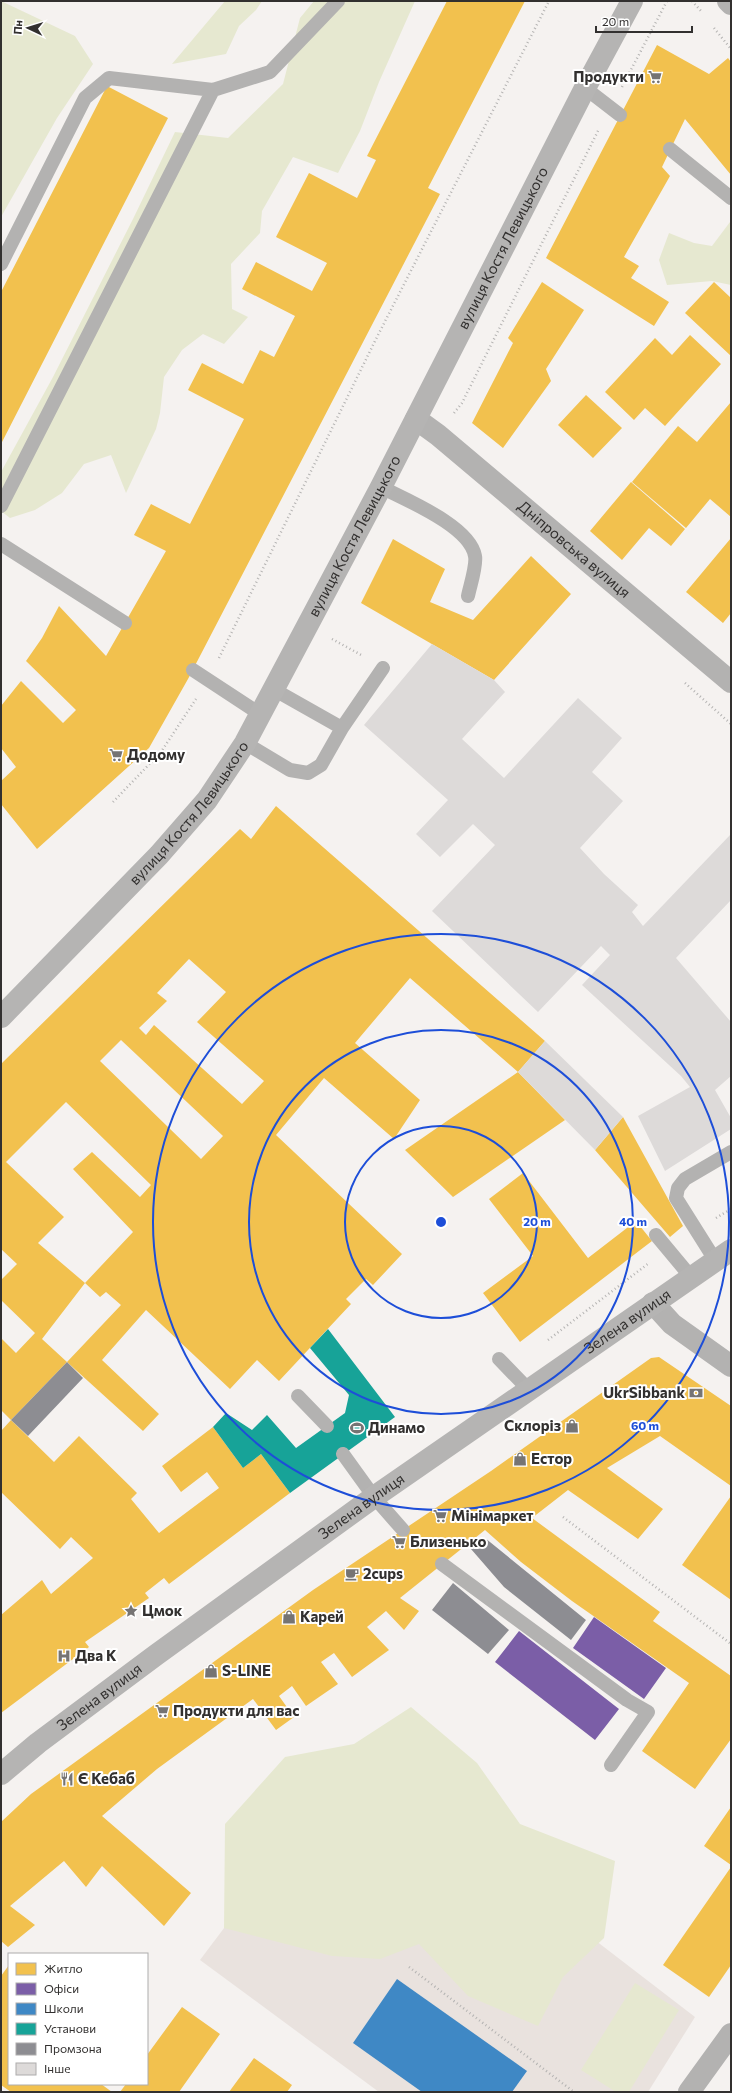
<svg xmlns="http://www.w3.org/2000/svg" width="732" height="2093" viewBox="0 0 732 2093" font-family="Commissioner,sans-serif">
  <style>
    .built { fill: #e9e2de }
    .green { fill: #e6e8d0 }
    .homes { fill: #f2c14e; fill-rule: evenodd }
    .offices { fill: #7b5ea7 }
    .schools { fill: #3f88c5 }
    .public { fill: #17a398 }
    .industry { fill: #8d8d92 }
    .building { fill: #dddad9 }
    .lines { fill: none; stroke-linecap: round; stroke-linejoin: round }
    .path { stroke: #b4b3b2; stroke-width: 2.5; stroke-dasharray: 1 3; stroke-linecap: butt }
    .service { stroke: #b3b2b1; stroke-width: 14 }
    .minor { stroke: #b3b2b1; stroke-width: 22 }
    .primary { stroke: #b5b4b3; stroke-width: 22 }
    .ring { fill: none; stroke: #1d4ed8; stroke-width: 2 }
    .labels { text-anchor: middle; stroke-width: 4; stroke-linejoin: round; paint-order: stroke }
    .poi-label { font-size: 15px; font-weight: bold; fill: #32302f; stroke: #fff; text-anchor: start }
    .street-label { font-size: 15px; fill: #32302f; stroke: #fff }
    .centre { fill: #1d4ed8; stroke: #fff; stroke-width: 2 }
    .ring-label { font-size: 12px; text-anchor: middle; font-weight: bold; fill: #1d4ed8; stroke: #fff; stroke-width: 4; stroke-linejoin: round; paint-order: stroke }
  </style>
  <rect width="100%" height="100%" fill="#f5f2f0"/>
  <!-- built -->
  <path class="built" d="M354,1755L695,2017L648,2092H379L200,1960Z"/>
  <!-- green -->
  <path class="green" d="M1,1L75,36L93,64L57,118L1,217Z
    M225,1H262L256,10L239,26L226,54L172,64Z
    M314,1H415L379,82L360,131L338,173L293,157L262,211L260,233L231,264L232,309L248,317L224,344L203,334L182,350L164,377L160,413L156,429L126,493L111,455L84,464L62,493L35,510L10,518L1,511V472L53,377L133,219L175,132L228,138L283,84L300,18Z
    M730,222L731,285L712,281L667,285L659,260L669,233L694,243L712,246Z
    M411,1707L477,1763L520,1824L615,1861L604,1938L563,1977L538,2026L468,1996L419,1944L380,1959L332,1956L224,1928L225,1824L285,1757L354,1744Z
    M635,1983L679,2010L629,2092H616L581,2070Z"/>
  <!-- homes -->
  <path class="homes" d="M447,1H525L428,188L440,194L188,679L149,748L37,849L1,804V781L16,767L1,748V706L21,681L63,723L76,710L26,661L42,638L59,606L106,656L166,551L134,535L151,504L190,524L244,419L188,390L202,363L243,384L260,350L274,357L295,316L242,289L256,262L312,291L327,263L276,237L309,173L357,198L376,160L367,156Z
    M657,45L709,74L728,58L731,62V175L685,119L662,167L670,176L624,257L639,266L631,278L669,302L654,326L546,258Z
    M107,86L168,118L1,444V292Z
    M542,282L584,310L546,369L551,381L503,448L472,423L513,343L508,338Z
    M714,282L731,298V356L685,313Z
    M690,335L721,364L665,426L645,408L634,420L605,392L655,338L672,355Z
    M586,395L622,428L593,458L558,425Z
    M731,402V517L710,499L686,528L632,482L678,426L697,442Z
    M631,482L685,529L671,546L649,528L622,560L590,531Z
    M731,538V613L723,623L686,592Z
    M393,539L445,569L430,602L473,620L531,556L571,594L494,680L361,603Z
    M276,806L545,1041L518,1072L410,978L355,1043L420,1100L394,1139L324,1078L276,1135L402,1254L373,1285L366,1279L346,1299L351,1304L279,1381L257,1360L230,1389L146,1310L102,1360L159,1414L143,1431L67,1362L121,1305L106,1292L100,1297L85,1283L133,1232L73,1169L92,1152L140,1197L151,1185L66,1102L6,1162L64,1217L38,1243L85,1283L42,1339L67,1362L11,1420L1,1410V1338L16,1353L35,1333L1,1300V1280L17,1264L1,1249V1064L240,829L251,839ZM189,959L226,992L197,1022L264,1081L242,1104L154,1025L146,1035L139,1028L167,1001L157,993ZM121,1040L223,1136L201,1159L100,1061Z
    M518,1072L565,1120L453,1197L405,1150Z
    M623,1117L683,1226L670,1237L595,1150Z
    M523,1173L588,1258L636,1221L652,1241L520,1342L483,1293L533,1256L489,1199Z
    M659,1357L731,1406V1486L660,1436L607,1468L663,1509L638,1539L568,1490L532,1518L660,1612L653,1621L731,1676V1739L695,1789L642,1751L689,1683L572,1601L521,1562L485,1530L400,1598L419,1611L404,1630L386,1611L367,1627L389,1650L367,1666L352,1677L334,1653L321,1662L338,1684L306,1706L292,1686L279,1696L294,1717L276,1730L253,1699L157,1769L102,1816L191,1893L164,1926L102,1866L86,1887L64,1861L10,1906L35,1925L8,1947L1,1941V1822L31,1794L313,1590L491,1471L651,1358Z
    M11,1420L54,1462L79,1436L137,1493L131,1499L159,1533L219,1488L207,1472L181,1492L162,1466L213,1427L243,1468L261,1454L290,1493L169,1584L164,1578L145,1593L149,1598L85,1642L89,1647L1,1713V1615L42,1580L51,1594L93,1558L71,1537L60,1549L1,1492V1431Z
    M731,1496V1600L682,1565Z
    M731,1807V1865L704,1846Z
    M731,1867V1965L709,1997L663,1965Z
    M9,1965V2084H101L112,2092H11L1,2085V1976Z
    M182,2007L220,2034L179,2092H120L126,2084H147V2055Z
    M254,2058L292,2085L287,2092H229Z"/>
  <!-- offices -->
  <path class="offices" d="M594,1617L666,1668L644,1699L573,1648Z
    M519,1631L619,1709L595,1740L495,1662Z"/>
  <!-- schools -->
  <path class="schools" d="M397,1979L527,2071L512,2092H422L353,2043Z"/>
  <!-- public -->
  <path class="public" d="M328,1329L395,1417L290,1493L261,1454L243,1468L213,1427L226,1413L252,1430L267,1415L296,1448L345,1413L349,1395L310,1348Z"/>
  <!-- industry -->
  <path class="industry" d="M67,1362L83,1378L28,1436L11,1420Z
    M485,1538L586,1620L571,1640L504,1587L471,1549Z
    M453,1583L509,1630L488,1654L432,1610Z"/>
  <!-- building -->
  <path class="building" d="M432,644L494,680L505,692L462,739L504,778L578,698L622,738L592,772L623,801L580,848L604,874L638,905L632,912L643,926L731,834V900L676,958L731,1022V1076L715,1090L731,1118V1129L665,1171L638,1116L690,1087L681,1076L582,985L610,955L601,946L538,1012L432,911L495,845L473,824L440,857L416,834L448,800L364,725Z
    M545,1041L623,1117L595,1150L518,1072Z"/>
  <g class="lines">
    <!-- path -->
    <path class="path" d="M692,1L701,11
      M714,28L731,49
      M622,87L667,1
      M454,413L462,403L599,129
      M332,639L363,656
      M219,658L376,339L549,1
      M685,683L731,724
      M113,802L161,752L196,699
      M716,1218L731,1209
      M548,1340L649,1263
      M563,1517L731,1644
      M409,1967L574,2092"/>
    <!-- service -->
    <path class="service" d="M585,88L620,115
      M670,149L731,198
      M1,264L85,98L109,78L213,90L270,72L338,1
      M381,487C406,500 470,526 475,556C477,565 470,586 468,596
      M1,506L213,90
      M1,544L125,623
      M193,670L260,714
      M273,689L342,728
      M245,743L290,770L308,773L321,765L342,728L383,668
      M656,1235L691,1277
      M715,1260L676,1198L678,1188L685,1179L731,1152
      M499,1359L530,1391
      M298,1396L327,1426
      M343,1454L374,1497L403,1530
      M442,1564L627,1700L648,1712L611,1765"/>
    <!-- minor -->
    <g class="minor">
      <path d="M728,1L731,4"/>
      <path id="s1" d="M416,419L438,435L731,682"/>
      <path d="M653,1303L672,1324L731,1366"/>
      <path d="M689,2092L731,2034"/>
    </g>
    <!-- primary -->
    <g class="primary">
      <path id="s2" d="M1,1017L159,855L207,800L245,743L381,487L585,88L632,1"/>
      <path id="s3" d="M1,1774L38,1743L156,1655L374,1497L731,1250"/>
    </g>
  </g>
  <!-- distance rings -->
  <g class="ring">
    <circle cx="441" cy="1222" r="96"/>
    <circle cx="441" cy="1222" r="192"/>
    <circle cx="441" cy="1222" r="288"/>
  </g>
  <!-- icons -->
  <defs>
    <g id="supermarket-bare" transform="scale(1.08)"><path d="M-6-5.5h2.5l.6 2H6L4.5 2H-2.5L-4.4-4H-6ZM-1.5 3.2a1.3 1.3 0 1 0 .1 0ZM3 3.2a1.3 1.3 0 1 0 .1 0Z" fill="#767473" stroke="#fff" stroke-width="2.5" paint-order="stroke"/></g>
    <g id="bank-bare" transform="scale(1.08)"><path d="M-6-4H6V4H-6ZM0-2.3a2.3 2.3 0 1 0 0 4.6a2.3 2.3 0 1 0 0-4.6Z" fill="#767473" stroke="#fff" stroke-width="2.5" paint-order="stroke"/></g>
    <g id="shop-bare" transform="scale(1.08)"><path d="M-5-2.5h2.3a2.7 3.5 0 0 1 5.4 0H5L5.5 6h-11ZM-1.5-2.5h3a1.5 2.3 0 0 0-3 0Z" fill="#767473" stroke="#fff" stroke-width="2.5" paint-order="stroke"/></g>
    <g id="stadium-bare" transform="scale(1.08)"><path d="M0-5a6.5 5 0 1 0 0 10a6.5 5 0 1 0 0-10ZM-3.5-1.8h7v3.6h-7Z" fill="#767473" stroke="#fff" stroke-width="2.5" paint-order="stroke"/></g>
    <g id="cafe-bare" transform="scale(1.08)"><path d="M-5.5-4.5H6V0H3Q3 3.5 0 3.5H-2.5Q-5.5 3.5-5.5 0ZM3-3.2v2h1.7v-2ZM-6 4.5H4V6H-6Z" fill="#767473" stroke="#fff" stroke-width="2.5" paint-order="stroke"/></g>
    <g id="sight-bare" transform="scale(1.08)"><path d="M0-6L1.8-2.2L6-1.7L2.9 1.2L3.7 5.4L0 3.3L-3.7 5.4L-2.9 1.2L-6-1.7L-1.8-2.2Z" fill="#767473" stroke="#fff" stroke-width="2.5" paint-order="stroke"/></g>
    <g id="hospital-bare" transform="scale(1.08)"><path d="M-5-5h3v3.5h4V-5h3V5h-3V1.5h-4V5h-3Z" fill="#767473" stroke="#fff" stroke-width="2.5" paint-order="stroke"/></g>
    <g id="restaurant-bare" transform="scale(1.08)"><path d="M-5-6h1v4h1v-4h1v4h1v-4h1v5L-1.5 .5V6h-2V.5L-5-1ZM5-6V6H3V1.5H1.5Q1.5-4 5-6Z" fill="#767473" stroke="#fff" stroke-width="2.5" paint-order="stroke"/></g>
  </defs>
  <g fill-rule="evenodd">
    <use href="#supermarket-bare" x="655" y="77"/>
    <use href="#supermarket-bare" x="116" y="755"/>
    <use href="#bank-bare" x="696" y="1393"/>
    <use href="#shop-bare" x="572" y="1426"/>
    <use href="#stadium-bare" x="357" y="1428"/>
    <use href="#shop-bare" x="520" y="1459"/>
    <use href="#supermarket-bare" x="440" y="1516"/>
    <use href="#supermarket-bare" x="399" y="1542"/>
    <use href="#cafe-bare" x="352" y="1574"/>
    <use href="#sight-bare" x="131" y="1611"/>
    <use href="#shop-bare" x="289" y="1617"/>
    <use href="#hospital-bare" x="64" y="1656"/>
    <use href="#shop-bare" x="211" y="1671"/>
    <use href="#supermarket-bare" x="162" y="1711"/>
    <use href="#restaurant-bare" x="67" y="1779"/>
  </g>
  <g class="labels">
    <!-- poi labels -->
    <g class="poi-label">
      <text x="644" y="82" text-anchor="end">Продукти</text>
      <text x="127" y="760">Додому</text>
      <text x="685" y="1398" text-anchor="end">UkrSibbank</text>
      <text x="561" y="1431" text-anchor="end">Склоріз</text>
      <text x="368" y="1433">Динамо</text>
      <text x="531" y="1464">Естор</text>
      <text x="451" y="1521">Мінімаркет</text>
      <text x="410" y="1547">Близенько</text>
      <text x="363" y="1579">2cups</text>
      <text x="142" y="1616">Цмок</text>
      <text x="300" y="1622">Карей</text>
      <text x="75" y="1661">Два К</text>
      <text x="222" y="1676">S-LINE</text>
      <text x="173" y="1716">Продукти для вас</text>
      <text x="78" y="1784">Є Кебаб</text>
    </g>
    <!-- street labels -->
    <g class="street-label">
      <text dy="5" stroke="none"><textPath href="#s2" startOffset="926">вулиця Костя Левицького</textPath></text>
      <text dy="5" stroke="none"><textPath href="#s2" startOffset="602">вулиця Костя Левицького</textPath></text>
      <text dy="5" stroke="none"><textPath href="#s1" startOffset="205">Дніпровська вулиця</textPath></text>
      <text dy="5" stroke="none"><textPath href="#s2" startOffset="278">вулиця Костя Левицького</textPath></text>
      <text dy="5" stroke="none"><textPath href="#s3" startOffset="773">Зелена вулиця</textPath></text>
      <text dy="5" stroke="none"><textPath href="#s3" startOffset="449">Зелена вулиця</textPath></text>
      <text dy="5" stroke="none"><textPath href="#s3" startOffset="125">Зелена вулиця</textPath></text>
    </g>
  </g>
  <circle cx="441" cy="1222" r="6" class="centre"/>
  <g class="ring-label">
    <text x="537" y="1226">20 m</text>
    <text x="633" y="1226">40 m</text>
    <text x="645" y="1430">60 m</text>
  </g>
  <!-- border -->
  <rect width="732" height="2093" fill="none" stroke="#32302f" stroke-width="4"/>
  <!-- legend -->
  <rect x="8" y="1953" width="140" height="132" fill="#ffffff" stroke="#adacac"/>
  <rect x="16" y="1963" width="20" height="12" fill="#f2c14e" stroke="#adacac"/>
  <text x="44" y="1973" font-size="12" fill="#32302f">Житло</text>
  <rect x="16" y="1983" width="20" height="12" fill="#7b5ea7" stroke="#adacac"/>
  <text x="44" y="1993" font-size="12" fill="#32302f">Офіси</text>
  <rect x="16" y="2003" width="20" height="12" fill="#3f88c5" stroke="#adacac"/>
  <text x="44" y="2013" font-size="12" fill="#32302f">Школи</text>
  <rect x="16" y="2023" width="20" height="12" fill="#17a398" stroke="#adacac"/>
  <text x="44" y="2033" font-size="12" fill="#32302f">Установи</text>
  <rect x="16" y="2043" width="20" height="12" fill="#8d8d92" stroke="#adacac"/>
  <text x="44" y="2053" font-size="12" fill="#32302f">Промзона</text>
  <rect x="16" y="2063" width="20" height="12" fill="#dddad9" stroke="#adacac"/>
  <text x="44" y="2073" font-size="12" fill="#32302f">Інше</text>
  <!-- north arrow -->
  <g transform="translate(28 28) rotate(274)" stroke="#ffffff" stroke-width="3" paint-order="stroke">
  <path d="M0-3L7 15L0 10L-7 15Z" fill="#32302f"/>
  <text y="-6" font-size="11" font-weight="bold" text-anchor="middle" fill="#32302f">Пн</text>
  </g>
  <!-- scale -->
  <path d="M596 26v6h96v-6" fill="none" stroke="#32302f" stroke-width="2"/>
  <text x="602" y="26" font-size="12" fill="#32302f" stroke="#ffffff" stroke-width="3" paint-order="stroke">20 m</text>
</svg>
